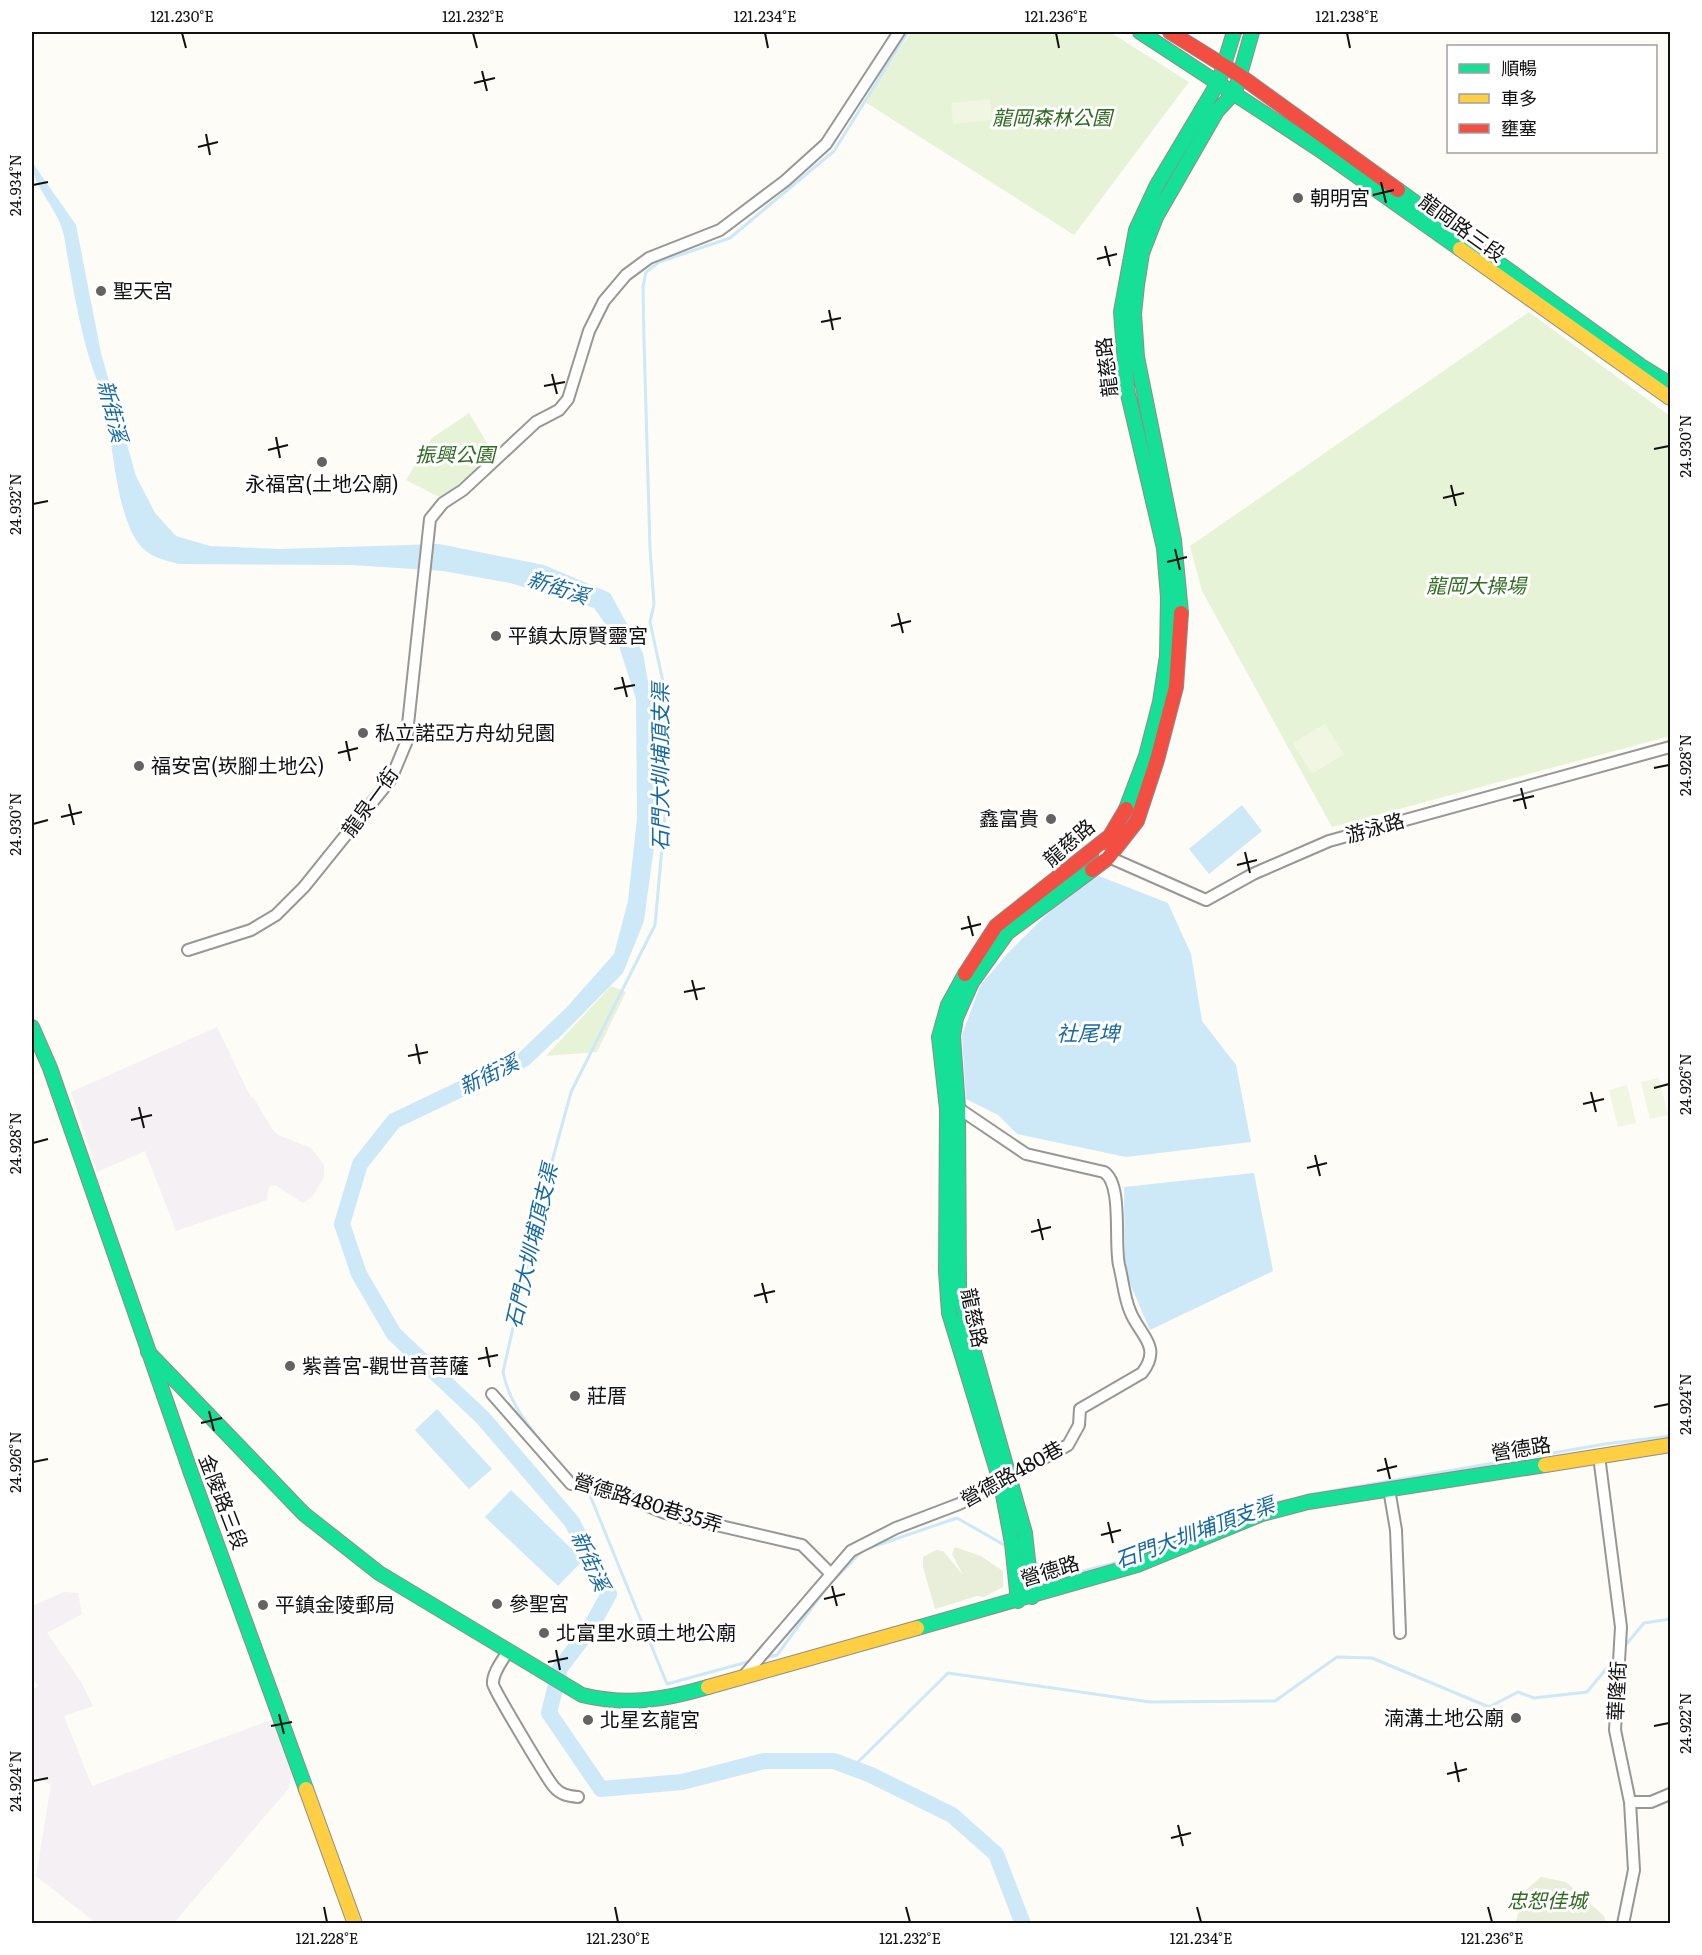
<svg xmlns="http://www.w3.org/2000/svg" width="1702" height="1955" viewBox="0 0 1702 1955" font-family="Literata,'Noto Sans TC',serif">
  <style>
    .industrial { fill: #f5f0f3 }
    .green { fill: #e7f3d7 }
    .cemetery { fill: #e9eedb }
    .pitch { fill: #f0f6e1 }
    .water { fill: #cde8f7 }
    .lines { fill: none; stroke-linecap: round; stroke-linejoin: round }
    .stream { stroke: #cde8f7; stroke-width: 3 }
    .river { stroke: #cde8f7; stroke-width: 16 }
    .street-casing { stroke: #979795; stroke-width: 14 }
    .fast-casing { stroke: #8e8d8b; stroke-width: 16 }
    .slow-casing { stroke: #8e8d8b; stroke-width: 16 }
    .jam-casing { stroke: #8e8d8b; stroke-width: 16 }
    .street { stroke: #fffffe; stroke-width: 10 }
    .fast { stroke: #16e098; stroke-width: 14 }
    .slow { stroke: #ffcf43; stroke-width: 14 }
    .jam { stroke: #f24e42; stroke-width: 14 }
    .ticks { fill: none; stroke: #111; stroke-width: 2 }
    .poi-dot { fill: #646362; stroke: #fff; stroke-width: 2 }
    .labels { text-anchor: middle; stroke-width: 6; stroke-linejoin: round; paint-order: stroke }
    .park-label { font-size: 20px; font-style: italic; fill: #2f6b1f; stroke: #fff }
    .poi-label { font-size: 20px; fill: #111; stroke: #fff; text-anchor: start }
    .street-label { font-size: 20px; fill: #111; stroke: #fff }
    .water-label { font-size: 21px; font-style: italic; fill: #1768a6; stroke: #fff }
    .neatline { fill: none; stroke: #111; stroke-width: 2 }
    .ticks-label { font-size: 15px; text-anchor: middle; fill: #111 }
  </style>
  <rect width="100%" height="100%" fill="#fdfcf7"/>
  <!-- industrial -->
  <path class="industrial" d="M217,1027L251,1098L253,1097L272,1129L278,1135L311,1148L324,1165V1177L313,1196L303,1203L275,1185L269,1187L267,1200L176,1231L145,1151L97,1172L71,1092Z
    M64,1592L78,1593L82,1614L47,1633L81,1682L93,1706L64,1716L92,1786L276,1718L292,1768L289,1788L174,1923H96L36,1876L51,1785L32,1776V1690L38,1686L32,1676V1606Z"/>
  <!-- green -->
  <path class="green" d="M911,32H1110L1189,82L1074,235L865,102Z
    M1529,312L1670,416V736L1332,827L1202,591L1190,546Z
    M469,413L493,453L492,460L441,498L406,480L432,438Z
    M611,986L626,992L597,1052L546,1056Z"/>
  <!-- cemetery -->
  <path class="cemetery" d="M955,1547L981,1556L1003,1571V1587L984,1597L977,1596L935,1609L923,1567V1557L936,1550L943,1551L963,1575L952,1554Z
    M1541,1877L1566,1882L1604,1916L1606,1923H1515L1527,1889Z"/>
  <!-- pitch -->
  <path class="pitch" d="M990,99L992,120L953,124L951,103Z
    M1325,724L1344,754L1312,774L1293,743Z
    M1659,1078L1668,1115L1650,1119L1641,1082Z
    M1627,1085L1636,1123L1618,1127L1609,1090Z"/>
  <!-- water -->
  <path class="water" d="M32,162L76,225L101,353L136,476L155,513L176,536L210,546L280,549L439,544L544,565L610,593L643,653L656,728L659,809L644,921L623,973L557,1040L550,1026L614,954L628,901L637,818L636,699L617,640L594,608L510,583L443,571L352,565L179,564C164,560 149,557 139,544C117,515 113,448 106,412C101,389 91,366 85,343C76,307 70,272 64,236C59,209 32,187 32,162Z
    M1242,805L1262,831L1209,874L1189,849Z
    M1099,876L1168,903L1191,954L1202,1021L1236,1065L1251,1142L1126,1157L1017,1134L998,1115L966,1099L962,1035L980,986L1007,954L1071,890Z
    M1254,1173L1273,1271L1150,1330L1125,1272L1124,1187Z
    M437,1409L492,1469L469,1489L415,1430Z
    M511,1490L583,1560L558,1586L485,1517Z"/>
  <g class="lines">
    <!-- stream -->
    <path class="stream" d="M546,1448C527,1424 509,1403 503,1372L544,1191L571,1092L655,925L665,815L663,682L650,622L654,604L650,549L644,340L643,287L646,272L659,262L730,238L834,151L908,32
      M566,1471L579,1482
      M587,1488L667,1684L751,1661
      M1308,1495L1605,1444L1670,1436
      M1159,1548L1242,1511L1287,1500
      M1033,1561L1059,1577L1139,1557
      M1624,1647L1644,1623L1670,1619
      M764,1658L777,1655L827,1587L863,1550L957,1518L1006,1546
      M852,1768L948,1673L1150,1702L1275,1701L1337,1657L1372,1658L1489,1707L1518,1692L1534,1698L1587,1692L1616,1657"/>
    <!-- river -->
    <path class="river" d="M568,1017L524,1059L394,1121L360,1164L342,1224L359,1274L394,1334L483,1418L572,1522L609,1594L589,1630L560,1668L549,1713L601,1789L682,1782L764,1761H834L871,1775L952,1815L996,1854L1023,1924"/>
    <!-- street casing -->
    <g class="street-casing">
      <path id="street" d="M1104,855L1206,900L1253,874L1329,841L1670,747
        M188,950L251,930L276,915L304,887L391,779L406,743L430,519L443,503L463,490L536,422L559,410L568,399L589,331L604,301L626,275L649,258L720,230L785,181L826,144L899,32
        M492,1394L571,1484L603,1488L665,1513L802,1545L830,1573
        M1599,1456L1621,1627L1615,1730L1630,1802L1634,1870L1623,1924
        M1389,1489L1396,1530L1400,1633
        M508,1651C503,1660 492,1673 493,1684C494,1690 547,1779 554,1787C561,1795 568,1796 578,1797
        M742,1678L851,1551L896,1528L959,1504L1001,1484L1011,1476L1068,1445L1079,1425L1080,1409L1142,1373C1163,1346 1139,1335 1130,1311C1124,1297 1123,1280 1119,1265C1114,1242 1123,1184 1104,1172L1026,1154L958,1108H953
        M1630,1802H1651L1670,1794"/>
    </g>
    <!-- fast casing -->
    <g class="fast-casing">
      <path id="fast" d="M1140,32L1320,150L1460,249
        M1398,190L1641,366L1670,384
        M1181,613L1174,540L1137,357L1134,314L1137,285L1142,253L1156,217L1217,111L1235,92L1252,32
        M1126,809L1146,756L1160,702L1167,656L1168,597L1164,548L1127,390L1121,312L1136,230L1157,185L1219,81L1234,32
        M965,974L948,1005L939,1037L947,1109L946,1271L949,1313L1001,1484L1012,1543L1018,1601
        M32,1027L50,1068L191,1473L306,1789
        M148,1352L304,1514L379,1573L582,1695C627,1706 664,1700 708,1687
        M1032,1597L1025,1533L968,1331L959,1288L958,1108L953,1036L956,1018L972,982L1007,933L1092,870
        M917,1628L1137,1565L1262,1514L1308,1502L1545,1465"/>
    </g>
    <!-- slow casing -->
    <g class="slow-casing">
      <path id="slow" d="M1460,249L1670,398
        M1545,1465L1670,1445
        M708,1687L917,1628
        M306,1789L355,1924"/>
    </g>
    <!-- jam casing -->
    <g class="jam-casing">
      <path id="jam" d="M1170,32L1239,75L1398,190
        M1092,870L1108,858L1137,821L1157,760L1176,687L1181,613
        M965,974L996,926L1110,836L1126,809"/>
    </g>
    <!-- street -->
    <use href="#street" class="street"/>
    <!-- fast -->
    <use href="#fast" class="fast"/>
    <!-- slow -->
    <use href="#slow" class="slow"/>
    <!-- jam -->
    <use href="#jam" class="jam"/>
  </g>
  <!-- ticks -->
  <path class="ticks" d="M182,33L186,48M473,33L477,48M765,33L768,48M1056,33L1059,48M1347,33L1350,48M482,71L487,91M474,83L495,78M206,134L210,155M198,147L218,142M1381,182L1386,203M33,185L48,182M1373,195L1394,190M1105,246L1110,266M1097,259L1117,254M829,310L833,330M821,322L841,318M552,374L557,394M544,386L565,382M276,437L280,458M1654,449L1669,446M268,450L288,445M1451,485L1456,506M1443,498L1464,493M33,504L48,501M1175,549L1180,570M1167,562L1187,557M898,613L903,633M891,626L911,621M622,677L627,697M614,689L635,685M346,741L350,761M338,753L358,748M1654,768L1669,765M1521,788L1526,809M1513,801L1534,796M69,804L74,825M61,817L82,812M33,824L48,820M1245,852L1250,873M1237,865L1257,860M968,916L973,936M961,929L981,924M692,980L697,1000M684,992L705,988M416,1044L420,1064M408,1056L428,1052M1654,1088L1669,1084M1591,1092L1596,1112M1583,1104L1604,1099M139,1107L144,1128M131,1120L152,1115M33,1143L48,1139M1315,1155L1320,1176M1307,1168L1327,1163M1038,1219L1043,1240M1031,1232L1051,1227M762,1283L767,1303M754,1296L775,1291M486,1347L490,1367M478,1359L498,1355M1654,1407L1669,1404M209,1411L214,1431M201,1423L222,1418M1385,1458L1390,1479M33,1462L48,1459M1377,1471L1397,1466M1108,1522L1113,1543M1101,1535L1121,1530M832,1586L837,1606M824,1599L845,1594M556,1650L560,1670M548,1662L568,1658M279,1714L284,1734M271,1726L292,1722M1654,1726L1669,1723M1455,1762L1459,1782M1447,1774L1467,1769M33,1781L48,1778M1178,1825L1183,1846M1171,1838L1191,1833M324,1907L327,1922M615,1907L618,1922M906,1907L910,1922M1197,1907L1201,1922M1488,1907L1492,1922"/>
  <!-- markers -->
  <g class="poi-dot">
    <circle cx="1298" cy="198" r="6"/>
    <circle cx="101" cy="291" r="6"/>
    <circle cx="322" cy="462" r="6"/>
    <circle cx="496" cy="636" r="6"/>
    <circle cx="363" cy="733" r="6"/>
    <circle cx="139" cy="766" r="6"/>
    <circle cx="1051" cy="819" r="6"/>
    <circle cx="290" cy="1366" r="6"/>
    <circle cx="575" cy="1396" r="6"/>
    <circle cx="497" cy="1604" r="6"/>
    <circle cx="263" cy="1605" r="6"/>
    <circle cx="544" cy="1633" r="6"/>
    <circle cx="1516" cy="1718" r="6"/>
    <circle cx="588" cy="1720" r="6"/>
  </g>
  <g class="labels">
    <!-- park labels -->
    <g class="park-label">
      <text x="1052" y="125">龍岡森林公園</text>
      <text x="455" y="462">振興公園</text>
      <text x="1476" y="593">龍岡大操場</text>
      <text x="1547" y="1908">忠恕佳城</text>
    </g>
    <!-- poi labels -->
    <g class="poi-label">
      <text x="1310" y="205">朝明宮</text>
      <text x="113" y="298">聖天宮</text>
      <text x="322" y="491" text-anchor="middle">永福宮(土地公廟)</text>
      <text x="508" y="643">平鎮太原賢靈宮</text>
      <text x="375" y="740">私立諾亞方舟幼兒園</text>
      <text x="151" y="773">福安宮(崁腳土地公)</text>
      <text x="1039" y="826" text-anchor="end">鑫富貴</text>
      <text x="302" y="1373">紫善宮-觀世音菩薩</text>
      <text x="587" y="1403">莊厝</text>
      <text x="509" y="1611">參聖宮</text>
      <text x="275" y="1612">平鎮金陵郵局</text>
      <text x="556" y="1640">北富里水頭土地公廟</text>
      <text x="1504" y="1725" text-anchor="end">湳溝土地公廟</text>
      <text x="600" y="1727">北星玄龍宮</text>
    </g>
    <!-- street labels -->
    <g class="street-label">
      <text transform="translate(1462 228) rotate(36)" y="7">龍岡路三段</text>
      <text transform="translate(1107 367) rotate(-97)" y="7">龍慈路</text>
      <text transform="translate(370 802) rotate(-54)" y="7">龍泉一街</text>
      <text transform="translate(1375 828) rotate(-16)" y="7">游泳路</text>
      <text transform="translate(1069 843) rotate(-41)" y="7">龍慈路</text>
      <text transform="translate(974 1318) rotate(78)" y="7">龍慈路</text>
      <text transform="translate(1521 1449) rotate(-9)" y="7">營德路</text>
      <text transform="translate(1012 1474) rotate(-29)" y="7">營德路480巷</text>
      <text transform="translate(223 1502) rotate(69)" y="7">金陵路三段</text>
      <text transform="translate(648 1503) rotate(17)" y="7">營德路480巷35弄</text>
      <text transform="translate(1050 1571) rotate(-17)" y="7">營德路</text>
      <text transform="translate(1617 1691) rotate(-87)" y="7">華隆街</text>
    </g>
    <!-- water labels -->
    <g class="water-label">
      <text transform="translate(112 411) rotate(76)" y="7">新街溪</text>
      <text transform="translate(558 588) rotate(18)" y="7">新街溪</text>
      <text transform="translate(661 767) rotate(-90)" y="7">石門大圳埔頂支渠</text>
      <text x="1088" y="1041">社尾埤</text>
      <text transform="translate(489 1075) rotate(-26)" y="7">新街溪</text>
      <text transform="translate(532 1246) rotate(-77)" y="7">石門大圳埔頂支渠</text>
      <text transform="translate(1195 1533) rotate(-20)" y="7">石門大圳埔頂支渠</text>
      <text transform="translate(590 1561) rotate(66)" y="7">新街溪</text>
    </g>
  </g>
  <!-- border -->
  <rect width="1702" height="1955" fill="none" stroke="#ffffff" stroke-width="66"/>
  <!-- legend -->
  <rect x="1447" y="45" width="210" height="108" fill="#ffffff" stroke="#a0a0a0" stroke-width="1.5"/>
  <rect x="1459" y="64" width="30" height="9" fill="#16e098" stroke="#a0a0a0" stroke-width="1.5"/>
  <text x="1501" y="75" font-size="18" fill="#111111">順暢</text>
  <rect x="1459" y="94" width="30" height="9" fill="#ffcf43" stroke="#a0a0a0" stroke-width="1.5"/>
  <text x="1501" y="105" font-size="18" fill="#111111">車多</text>
  <rect x="1459" y="124" width="30" height="9" fill="#f24e42" stroke="#a0a0a0" stroke-width="1.5"/>
  <text x="1501" y="135" font-size="18" fill="#111111">壅塞</text>
  <rect x="33" y="33" width="1636" height="1889" class="neatline"/>
  <g class="ticks-label">
    <text x="182" y="22">121.230°E</text>
    <text x="473" y="22">121.232°E</text>
    <text x="765" y="22">121.234°E</text>
    <text x="1056" y="22">121.236°E</text>
    <text x="1347" y="22">121.238°E</text>
    <text transform="translate(16 185) rotate(-90)" y="5">24.934°N</text>
    <text transform="translate(1686 446) rotate(-90)" y="5">24.930°N</text>
    <text transform="translate(16 504) rotate(-90)" y="5">24.932°N</text>
    <text transform="translate(1686 765) rotate(-90)" y="5">24.928°N</text>
    <text transform="translate(16 824) rotate(-90)" y="5">24.930°N</text>
    <text transform="translate(1686 1084) rotate(-90)" y="5">24.926°N</text>
    <text transform="translate(16 1143) rotate(-90)" y="5">24.928°N</text>
    <text transform="translate(1686 1404) rotate(-90)" y="5">24.924°N</text>
    <text transform="translate(16 1462) rotate(-90)" y="5">24.926°N</text>
    <text transform="translate(1686 1723) rotate(-90)" y="5">24.922°N</text>
    <text transform="translate(16 1781) rotate(-90)" y="5">24.924°N</text>
    <text x="327" y="1944">121.228°E</text>
    <text x="618" y="1944">121.230°E</text>
    <text x="910" y="1944">121.232°E</text>
    <text x="1201" y="1944">121.234°E</text>
    <text x="1492" y="1944">121.236°E</text>
  </g>
</svg>
